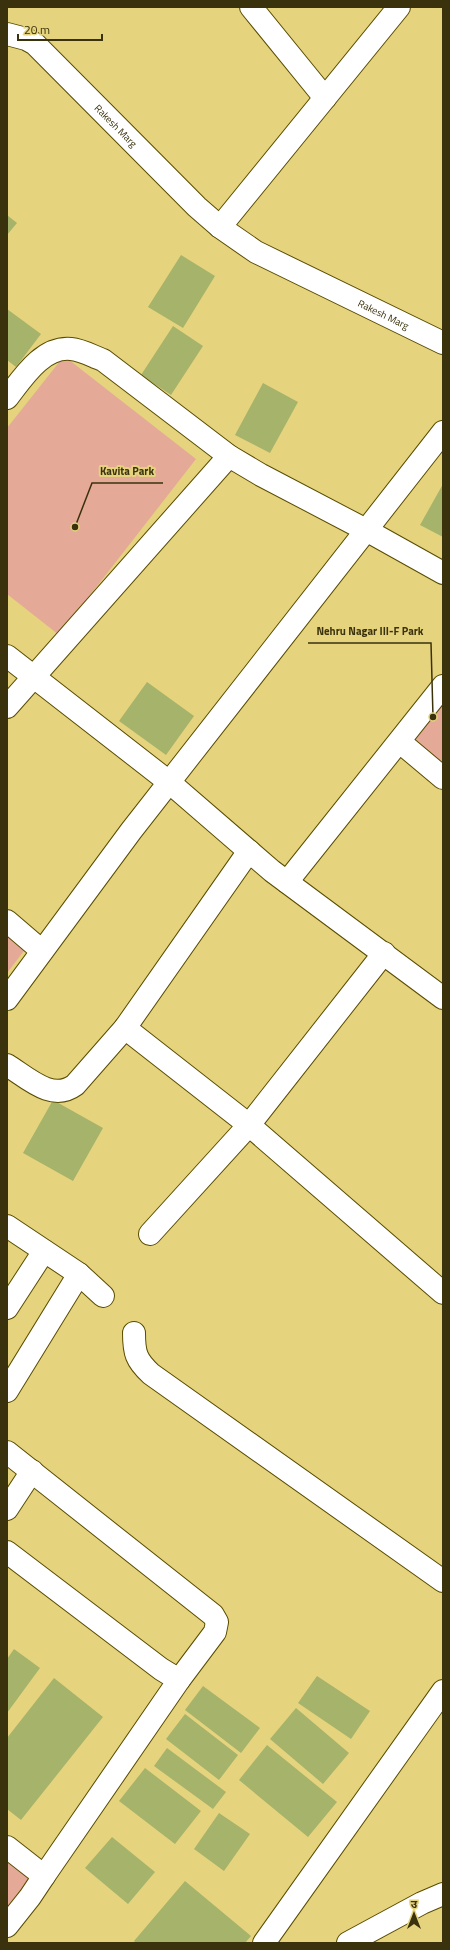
<svg xmlns="http://www.w3.org/2000/svg" width="450" height="1950" viewBox="0 0 450 1950" font-family="'Titillium Web','Noto Sans Devanagari',sans-serif">
  <style>
    .green { fill: #e5a998 }
    .building { fill: #a6b36a }
    .lines { fill: none; stroke-linecap: round; stroke-linejoin: round }
    .minor-casing { stroke: #594c00; stroke-width: 24 }
    .minor { stroke: #fff; stroke-width: 22 }
    .labels { text-anchor: middle; stroke-width: 4; stroke-linejoin: round; paint-order: stroke }
    .street-label { font-size: 10px; fill: #3a320d; stroke: #e6d37e }
    .leader { fill: none; stroke: #3a320d; stroke-width: 1.5 }
    .callout-dot { fill: #3a320d; stroke: #e6d37e; stroke-width: 1.5 }
    .callout-label { font-size: 11px; text-anchor: middle; font-weight: bold; fill: #3a320d; stroke: #e6d37e; stroke-width: 4; stroke-linejoin: round; paint-order: stroke }
  </style>
  <rect width="100%" height="100%" fill="#e6d37e"/>
  <!-- green -->
  <path class="green" d="M64,356L196,459L59,635L7,594V428Z
    M443,690V774L403,743Z
    M7,932L27,947L7,973Z
    M7,1856L32,1875L7,1908Z"/>
  <!-- building -->
  <path class="building" d="M7,215L17,223L7,235Z
    M181,255L215,276L183,328L148,307Z
    M7,309L41,334L16,367L7,360Z
    M173,326L203,346L171,395L141,375Z
    M263,383L298,402L270,453L235,435Z
    M443,484V537L420,525Z
    M147,682L194,716L166,755L119,721Z
    M53,1100L103,1128L73,1181L23,1153Z
    M14,1649L40,1668L7,1713V1659Z
    M317,1676L370,1711L351,1739L298,1703Z
    M54,1678L103,1717L21,1820L7,1809V1738Z
    M203,1686L260,1728L241,1753L185,1710Z
    M296,1708L349,1753L323,1784L270,1739Z
    M185,1714L238,1755L219,1780L166,1739Z
    M267,1745L337,1802L308,1837L239,1780Z
    M167,1748L226,1792L213,1809L154,1766Z
    M145,1768L201,1811L175,1844L119,1801Z
    M219,1813L250,1834L224,1871L194,1849Z
    M112,1837L155,1872L128,1904L85,1868Z
    M185,1881L251,1936L245,1943H136L134,1941Z"/>
  <g class="lines">
    <!-- minor casing -->
    <g class="minor-casing">
      <g id="minor">
        <path d="M251,7L325,98"/>
        <path id="s1" d="M7,34L26,39L35,44L197,207L220,227L256,252L443,343"/>
        <path d="M220,227L399,7"/>
        <path d="M7,398C22,379 42,346 71,349C82,350 92,356 103,360L229,456L261,475L366,530L443,573"/>
        <path d="M7,656L169,782L272,871L443,998"/>
        <path d="M7,707L229,456"/>
        <path d="M400,742L443,778"/>
        <path d="M287,882L443,686"/>
        <path d="M7,921L42,951"/>
        <path d="M7,999L131,831L443,432"/>
        <path d="M125,1028L249,1125L443,1293"/>
        <path d="M7,1065C28,1078 52,1102 75,1085L125,1028L249,851"/>
        <path d="M7,1226L79,1274L103,1296"/>
        <path d="M150,1234L249,1125L384,953"/>
        <path d="M7,1308L44,1251"/>
        <path d="M134,1333C134,1353 136,1360 151,1374L443,1581"/>
        <path d="M7,1391L79,1274"/>
        <path d="M7,1452L213,1615L217,1622L215,1632L179,1680L161,1669L7,1552"/>
        <path d="M7,1509L32,1471"/>
        <path d="M7,1847L44,1876L30,1897L7,1926"/>
        <path d="M44,1876L179,1680"/>
        <path d="M264,1943L443,1691"/>
        <path d="M348,1943L422,1903L443,1894"/>
      </g>
    </g>
    <!-- minor -->
    <use href="#minor" class="minor"/>
  </g>
  <g class="labels">
    <!-- street labels -->
    <g class="street-label">
      <text dy="4" stroke="none"><textPath href="#s1" startOffset="145">Rakesh Marg</textPath></text>
      <text dy="4" stroke="none"><textPath href="#s1" startOffset="476">Rakesh Marg</textPath></text>
    </g>
  </g>
  <!-- callouts -->
  <path class="leader" d="M75 527L92 483H163M433 717L431 643H308"/>
  <g class="callout-dot">
    <circle cx="75" cy="527" r="4"/>
    <circle cx="433" cy="717" r="4"/>
  </g>
  <g class="callout-label">
    <text x="127" y="475">Kavita Park</text>
    <text x="370" y="635">Nehru Nagar III-F Park</text>
  </g>
  <!-- border -->
  <rect width="450" height="1950" fill="none" stroke="#3a320d" stroke-width="16"/>
  <!-- north arrow -->
  <g transform="translate(414 1914)" stroke="#e6d37e" stroke-width="3" paint-order="stroke">
  <path d="M0-3L7 15L0 10L-7 15Z" fill="#3a320d"/>
  <text y="-6" font-size="11" font-weight="bold" text-anchor="middle" fill="#3a320d">उ</text>
  </g>
  <!-- scale -->
  <path d="M18 34v6h84v-6" fill="none" stroke="#3a320d" stroke-width="2"/>
  <text x="24" y="34" font-size="12" fill="#3a320d" stroke="#e6d37e" stroke-width="3" paint-order="stroke">20 m</text>
</svg>
